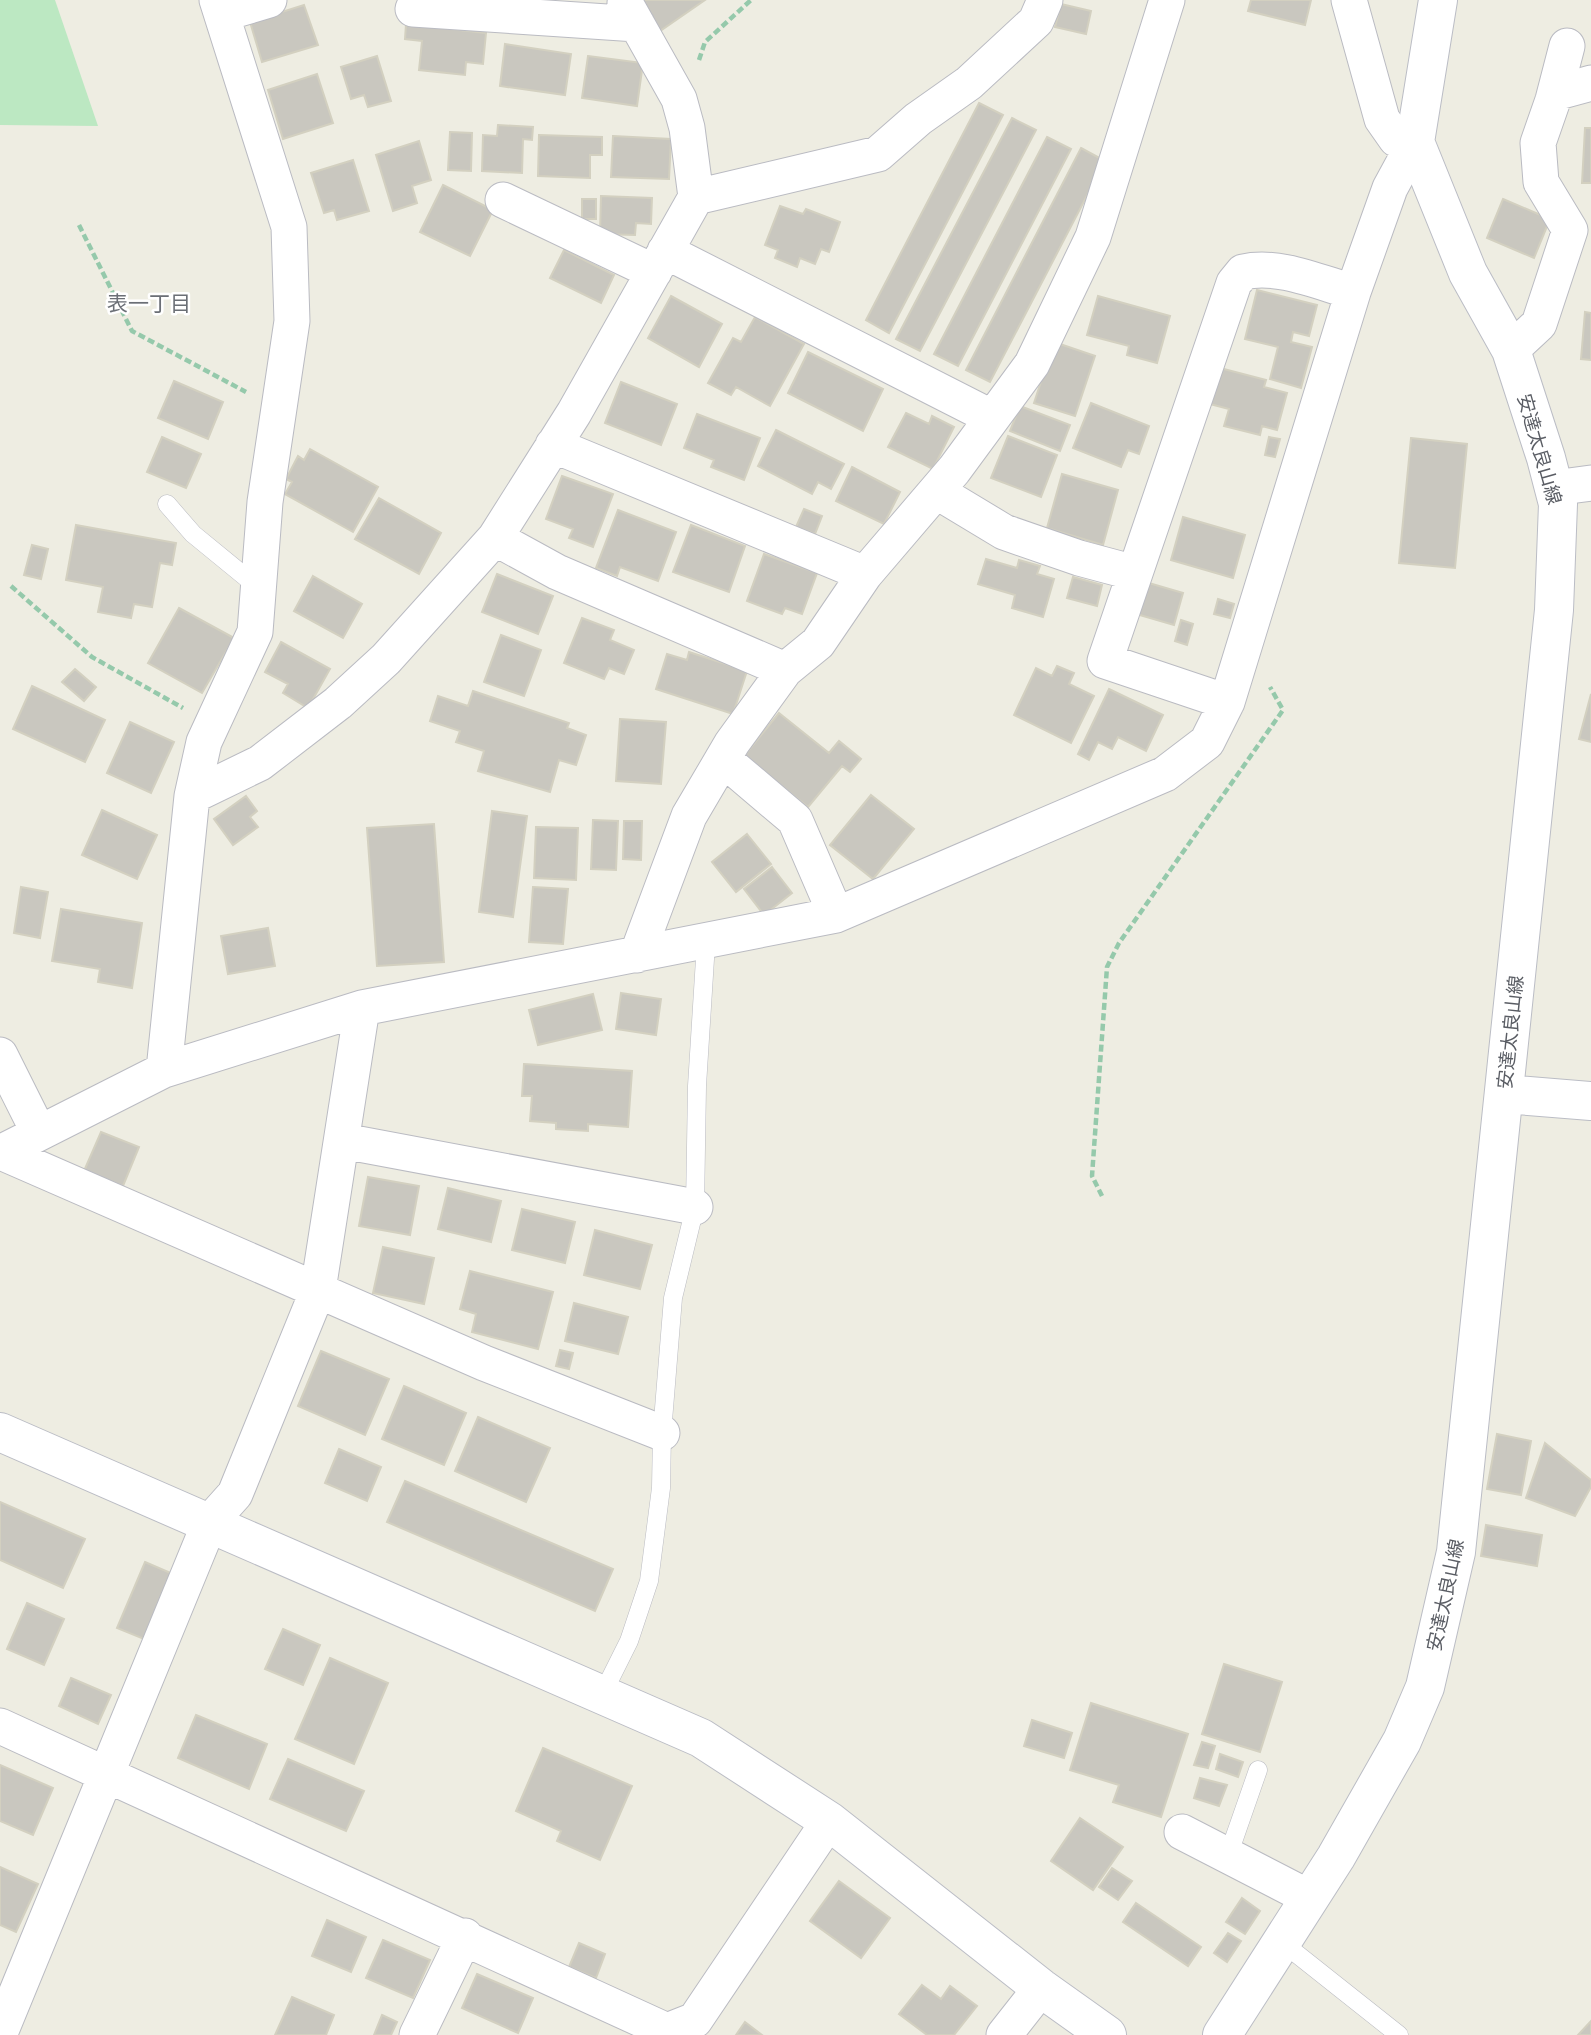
<svg xmlns="http://www.w3.org/2000/svg" width="1591" height="2035" viewBox="0 0 1591 2035" font-family="'Alegreya Sans','Noto Sans JP',sans-serif">
  <style>
    .green { fill: #bce8c2 }
    .building { fill: #c9c7bf; stroke: #d3d0c0; stroke-width: 2 }
    .lines { fill: none; stroke-linecap: round; stroke-linejoin: round }
    .lane-casing { stroke: #babbc2; stroke-width: 19 }
    .street-casing { stroke: #babbc2; stroke-width: 37 }
    .secondary-casing { stroke: #bbbdc5; stroke-width: 40 }
    .path { stroke: #95c9ab; stroke-width: 4.5; stroke-dasharray: 7 3.5; stroke-linecap: butt }
    .lane { stroke: #fff; stroke-width: 18 }
    .street { stroke: #fff; stroke-width: 35 }
    .secondary { stroke: #fff; stroke-width: 38 }
    .labels { text-anchor: middle; stroke-width: 5; stroke-linejoin: round; paint-order: stroke }
    .street-label { font-size: 19px; fill: #5a5d64; stroke: #fff }
    .neighbourhood-label { font-size: 21px; fill: #6b6f76; stroke: #fff }
  </style>
  <rect width="100%" height="100%" fill="#eeede2"/>
  <!-- green -->
  <path class="green" d="M0,0H55L98,126L0,125Z"/>
  <!-- building -->
  <path class="building" d="M638,0H705L660,31Z
    M1251,0H1311L1305,25L1248,11Z
    M1061,4L1091,11L1086,34L1055,27Z
    M304,5L318,45L262,62L250,22Z
    M406,24L486,33L483,64L466,62L465,75L419,70L422,41L405,39Z
    M505,44L571,54L565,95L500,86Z
    M377,56L391,101L368,107L364,95L351,99L341,67Z
    M588,56L643,63L637,106L582,98Z
    M317,74L333,123L283,139L268,90Z
    M979,103L1003,115L889,333L866,320Z
    M1012,118L1036,130L920,351L896,339Z
    M498,125L533,127L532,140L523,139L522,173L482,171L483,135L497,136Z
    M1585,128H1591V183H1582Z
    M450,132L472,133L471,171L448,170Z
    M539,135L602,137V155H590V178L538,176Z
    M613,136L671,139L669,179L611,177Z
    M1047,137L1071,149L958,366L934,354Z
    M419,141L431,180L412,186L417,203L393,211L376,155Z
    M1081,148L1105,161L990,382L966,370Z
    M353,160L369,211L337,220L334,210L324,213L311,173Z
    M443,185L493,210L470,256L420,232Z
    M601,196L652,198L651,224L636,223L635,235L600,234Z
    M582,199H596V219H582Z
    M1503,199L1550,219L1534,258L1487,238Z
    M780,206L803,214L806,209L840,222L829,252L821,249L815,264L800,258L797,267L775,258L778,250L765,245Z
    M564,250L614,275L601,303L550,278Z
    M1257,290L1317,305L1309,336L1293,332L1291,342L1312,347L1301,388L1270,379L1278,347L1245,339Z
    M671,296L722,324L699,367L648,338Z
    M1098,296L1170,316L1157,363L1127,355L1129,346L1087,335Z
    M1585,312L1591,313V360L1581,359Z
    M755,317L804,344L770,406L736,387L731,395L708,383L733,338L741,342Z
    M1054,342L1095,356L1075,416L1034,403Z
    M808,352L883,389L863,431L788,393Z
    M1220,368L1266,380L1264,387L1287,393L1277,430L1262,426L1260,435L1224,426L1229,409L1210,404Z
    M174,381L223,402L208,439L158,418Z
    M621,382L677,404L661,445L605,423Z
    M1091,403L1149,426L1139,454L1128,450L1121,467L1073,448Z
    M1020,406L1070,425L1060,451L1010,431Z
    M906,413L929,424L932,416L954,427L933,469L888,447Z
    M697,414L760,438L744,480L711,467L714,460L684,448Z
    M776,430L844,464L831,489L818,482L812,494L758,466Z
    M1008,436L1057,455L1041,497L991,478Z
    M162,437L201,454L186,488L147,472Z
    M1269,437L1280,439L1275,457L1265,455Z
    M1411,438L1467,444L1455,568L1399,563Z
    M310,449L378,487L353,532L285,494L292,482L286,479L298,456L304,460Z
    M852,467L900,492L884,524L836,501Z
    M1062,474L1118,490L1103,545L1047,528Z
    M562,476L613,494L593,547L569,538L573,529L546,519Z
    M379,498L441,533L419,574L355,539Z
    M804,509L822,516L815,534L796,527Z
    M618,510L676,532L658,581L620,567L617,576L596,568Z
    M1183,517L1245,535L1233,578L1171,560Z
    M76,525L176,543L172,565L160,563L152,607L134,604L131,618L98,612L103,587L66,580Z
    M691,525L745,546L729,592L673,572Z
    M32,545L48,549L41,579L24,575Z
    M764,554L817,573L802,614L785,608L782,614L747,601Z
    M986,559L1017,568L1019,560L1040,566L1037,574L1054,579L1043,617L1012,608L1015,595L978,584Z
    M497,574L553,596L538,634L482,612Z
    M313,576L362,604L343,638L294,611Z
    M1073,577L1102,585L1097,606L1067,598Z
    M1142,581L1183,593L1174,625L1133,613Z
    M1218,599L1234,604L1230,618L1214,614Z
    M179,608L234,638L202,693L148,663Z
    M582,618L614,630L610,640L634,650L624,674L609,668L604,679L564,663Z
    M1181,620L1193,624L1187,645L1175,641Z
    M501,635L541,650L524,696L484,682Z
    M281,642L330,669L308,708L283,693L288,684L265,672Z
    M689,652L747,671L733,714L656,689L667,654L687,660Z
    M1057,666L1074,673L1069,684L1094,696L1071,743L1014,715L1036,668L1052,676Z
    M75,669L96,687L84,701L62,682Z
    M32,686L105,720L85,762L13,729Z
    M1109,689L1163,715L1146,751L1118,737L1112,749L1098,742L1089,760L1078,754Z
    M473,691L569,723L567,728L586,735L576,765L559,760L550,792L478,771L484,751L456,742L460,731L430,721L438,696L468,706Z
    M1591,694V742L1579,739Z
    M779,713L829,753L839,741L861,759L850,772L842,766L808,807L744,756Z
    M620,719L666,722L661,784L616,781Z
    M130,722L174,742L151,793L107,773Z
    M871,795L914,829L873,879L830,845Z
    M246,796L257,811L250,817L258,827L233,845L214,819Z
    M102,810L157,835L137,879L82,855Z
    M492,811L527,816L513,917L479,912Z
    M593,820L618,821L616,870L591,869Z
    M624,821H642L641,860L623,859Z
    M434,824L444,962L377,966L367,828Z
    M536,827L578,828L576,880L534,878Z
    M747,834L771,864L736,892L712,862Z
    M772,867L792,893L764,915L744,889Z
    M21,887L48,892L40,938L14,933Z
    M533,887L568,889L563,944L529,942Z
    M61,909L142,923L132,988L98,982L100,969L52,961Z
    M268,928L275,966L228,974L221,936Z
    M621,993L661,999L656,1035L616,1029Z
    M593,994L602,1030L538,1045L529,1010Z
    M524,1064L632,1071L628,1127L588,1124V1131L556,1129V1123L530,1121L532,1096H522Z
    M101,1132L139,1147L123,1186L84,1171Z
    M368,1177L419,1186L410,1235L359,1226Z
    M448,1188L501,1201L491,1242L438,1229Z
    M522,1209L575,1222L565,1263L512,1250Z
    M595,1230L652,1245L640,1289L584,1275Z
    M383,1247L434,1258L424,1304L373,1293Z
    M470,1271L553,1292L538,1349L472,1332L476,1314L460,1309Z
    M574,1303L628,1317L618,1354L565,1341Z
    M560,1350L573,1353L569,1369L556,1366Z
    M321,1351L389,1379L365,1435L298,1406Z
    M404,1386L466,1413L444,1465L382,1439Z
    M478,1417L550,1448L526,1502L455,1471Z
    M1497,1434L1531,1441L1521,1495L1487,1489Z
    M1545,1443L1591,1480V1487L1575,1516L1526,1498Z
    M339,1449L381,1467L367,1501L325,1483Z
    M405,1481L613,1569L595,1611L387,1522Z
    M0,1502L85,1539L63,1588L0,1560Z
    M1486,1525L1542,1535L1537,1566L1481,1556Z
    M145,1562L173,1574L144,1639L117,1628Z
    M27,1603L64,1619L44,1665L7,1649Z
    M283,1629L320,1645L303,1685L265,1669Z
    M330,1658L388,1683L354,1764L295,1739Z
    M1224,1664L1282,1682L1260,1752L1202,1734Z
    M71,1678L111,1695L98,1724L59,1706Z
    M1091,1703L1188,1734L1161,1817L1113,1802L1119,1785L1070,1770Z
    M196,1715L267,1744L249,1789L178,1758Z
    M1032,1720L1072,1733L1064,1758L1024,1746Z
    M1202,1742L1215,1746L1208,1768L1194,1765Z
    M543,1748L632,1786L600,1860L557,1841L561,1831L516,1811Z
    M1220,1754L1243,1762L1238,1777L1216,1769Z
    M288,1759L364,1791L346,1831L270,1799Z
    M0,1765L53,1788L33,1835L0,1821Z
    M1200,1778L1227,1785L1219,1806L1194,1798Z
    M1080,1818L1123,1847L1093,1890L1051,1861Z
    M0,1867L38,1884L16,1932L0,1925Z
    M1112,1868L1132,1881L1118,1900L1099,1887Z
    M839,1881L890,1918L861,1958L810,1921Z
    M1242,1898L1260,1911L1245,1934L1226,1922Z
    M1136,1903L1201,1947L1188,1966L1123,1922Z
    M327,1920L366,1937L351,1972L312,1956Z
    M1228,1933L1241,1941L1227,1962L1214,1953Z
    M383,1940L430,1960L413,1998L366,1978Z
    M579,1943L605,1954L596,1978L569,1967Z
    M477,1974L533,1998L518,2033L462,2008Z
    M922,1985L941,1999L950,1986L977,2006L954,2035H927L899,2014Z
    M292,1997L334,2015L326,2035H275Z
    M382,2015L397,2022L391,2035H374Z
    M1591,2021V2035H1578Z
    M745,2022L762,2035H736Z"/>
  <g class="lines">
    <!-- lane casing -->
    <g class="lane-casing">
      <path id="lane" d="M167,504L193,534L259,588
        M603,1693L629,1641L649,1581L661,1488L662,1433L673,1298L695,1207L697,1086L706,943
        M1228,1856L1258,1770
        M1283,1943L1399,2035"/>
    </g>
    <!-- street casing -->
    <g class="street-casing">
      <path id="street" d="M625,3L679,99L687,128L696,197
        M413,9L637,24
        M222,14L269,0
        M1555,93L1591,83
        M503,200L654,272
        M665,251L991,417
        M1511,350L1539,324L1570,230L1541,182L1538,143L1553,100L1567,46
        M553,445L865,574
        M1554,488L1591,483
        M936,491L1004,532L1079,558L1135,573
        M495,538L557,572L785,670
        M1227,702L1105,661L1234,283L1243,272C1279,264 1318,282 1353,292
        M723,759L795,820L836,915
        M192,796L204,742L255,632L265,502L292,321L289,227L217,0
        M637,955L689,816L732,743L785,670L818,643L865,574L954,470L1032,364L1093,237L1167,0
        M0,1055L39,1133
        M164,1070L192,796L260,763L338,703L386,659L495,538L574,413L696,197L878,154L918,119L969,83L1036,21L1045,0
        M343,1141L695,1207
        M1,1152L484,1363L662,1433
        M0,1153L164,1070L362,1008L836,915L1165,774L1207,742L1227,702L1353,292L1390,188L1415,142L1396,139L1382,119L1349,0
        M0,1726L667,2031L695,2020L829,1821
        M1182,1832L1310,1898
        M0,2033L210,1522L235,1494L318,1290L362,1008
        M417,2035L465,1936
        M1004,2035L1041,1988"/>
    </g>
    <!-- secondary casing -->
    <g class="secondary-casing">
      <path id="secondary" d="M1504,1094L1591,1101
        M0,1432L701,1738L829,1821L1041,1988L1107,2035
        M1222,2035L1336,1857L1402,1741L1425,1687L1456,1552L1554,610L1558,504L1546,458L1511,350L1468,273L1415,142L1438,0"/>
    </g>
    <!-- path -->
    <path class="path" d="M699,60L705,42L751,0
      M79,225L132,331L246,392
      M11,586L92,657L183,708
      M1102,1196L1092,1176L1107,967L1119,943L1283,710L1270,687"/>
    <!-- lane -->
    <use href="#lane" class="lane"/>
    <!-- street -->
    <use href="#street" class="street"/>
    <!-- secondary -->
    <use href="#secondary" class="secondary"/>
  </g>
  <g class="labels">
    <!-- street labels -->
    <g class="street-label">
      <text transform="translate(1540 449) rotate(74)" y="7">安達太良山線</text>
      <text transform="translate(1510 1032) rotate(-84)" y="7">安達太良山線</text>
      <text transform="translate(1445 1595) rotate(-78)" y="7">安達太良山線</text>
    </g>
    <!-- neighbourhood labels -->
    <g class="neighbourhood-label">
      <text x="149" y="311">表一丁目</text>
    </g>
  </g>
</svg>
